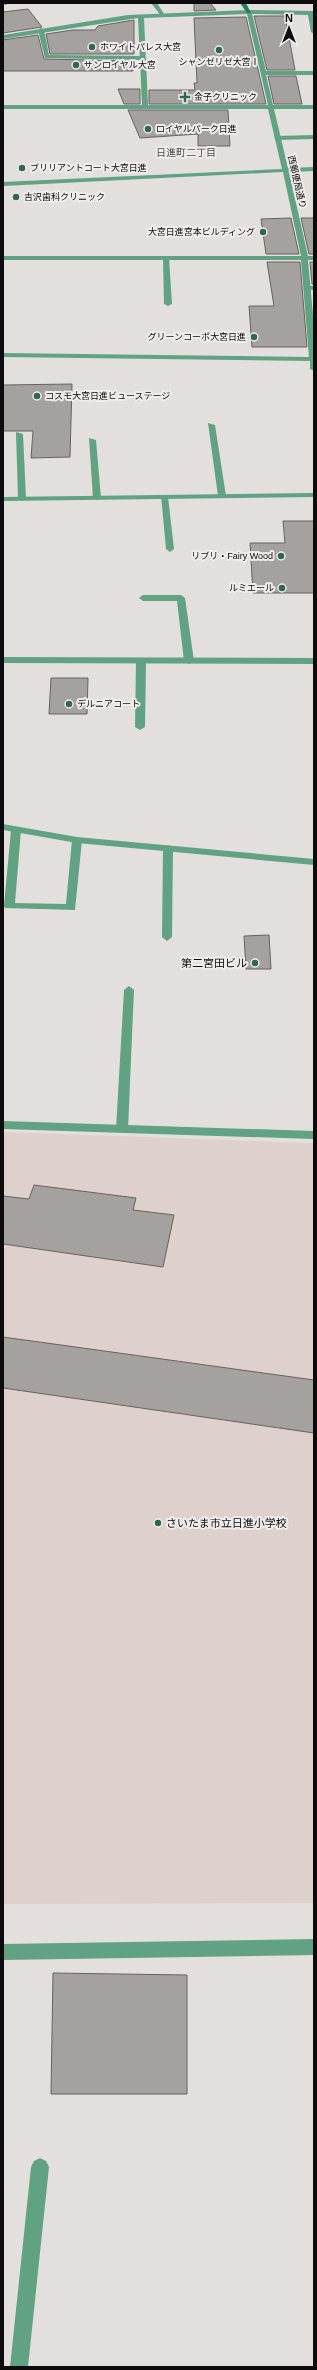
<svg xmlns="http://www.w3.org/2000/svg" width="317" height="2370" viewBox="0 0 317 2370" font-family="Helvetica,'Noto Sans JP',sans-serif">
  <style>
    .built { fill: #ded1cd }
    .building { fill: #a5a19f; stroke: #666261 }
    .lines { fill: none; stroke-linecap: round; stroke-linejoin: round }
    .lane { fill: #60a283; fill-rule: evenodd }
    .street { fill: #60a283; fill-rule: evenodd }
    .secondary { fill: #267e5b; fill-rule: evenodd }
    .rail-casing { stroke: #747170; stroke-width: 2.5 }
    .rail { stroke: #f0eceb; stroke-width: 1.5; stroke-dasharray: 4.5; stroke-linecap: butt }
    .poi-dot { fill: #30684f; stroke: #f0eceb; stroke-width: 1.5 }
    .labels { text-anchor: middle; stroke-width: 4; stroke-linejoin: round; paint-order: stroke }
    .far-poi-label { font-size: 9px; fill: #0d0b0b; stroke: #f0eceb; text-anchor: start }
    .far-street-label { font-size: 9px; fill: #0d0b0b; stroke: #f0eceb }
    .far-neighbourhood-label { font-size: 10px; fill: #4f4c4b; stroke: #f0eceb }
    .poi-label { font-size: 11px; fill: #0d0b0b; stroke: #f0eceb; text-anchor: end }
  </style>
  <rect width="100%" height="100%" fill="#e3dfdd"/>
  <!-- built -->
  <path class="built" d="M3,1132L314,1143V1903L3,1904Z"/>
  <!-- building -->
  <path class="building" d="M194,3H210L216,10L194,11Z
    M28,9L42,27L3,33V12Z
    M254,16H285L295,70H267Z
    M246,17L266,104H149V90H195L194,83H197L194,18Z
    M134,20V54H50L46,34L73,30H95L98,26Z
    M38,35L44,59L133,61V71H3V40Z
    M268,76H296L302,104H274Z
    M118,89H140V104H124Z
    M128,110H228L230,146H198V134L140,138Z
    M291,218L299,254H266L261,219Z
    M301,218H314V254H309Z
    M267,262H300L307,347H252L249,306H274Z
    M310,262H314V284H312Z
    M72,384L70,457L31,458L33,431H3V385Z
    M283,521H314V593H253L250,543H285Z
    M51,678H88L87,714H49Z
    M269,935L271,969H246L244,936Z
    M34,1185L136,1198L133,1210L174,1215L163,1267L3,1244V1196L29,1199Z
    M3,1337L314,1380V1433L3,1388Z
    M53,1973L187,1975V2094H51Z"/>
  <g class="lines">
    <!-- lane -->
    <path class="lane" d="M151,3H157L166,17H162Z
      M41,28L44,30L49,55L143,56L146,58L143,60L45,58L38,30Z
      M314,135V139L277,140L274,138L277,136Z
      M166,256L169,258L172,304L168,306L164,304L163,258Z
      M307,286H314V290L305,289L304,288Z
      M208,423L215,425L226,496L222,498L218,496Z
      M16,432L23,434L26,499L22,501L18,499Z
      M89,438L96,440L101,498L97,500L93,498Z
      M161,495L168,497L174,549L170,552L166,549Z
      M181,595L185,598L194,661L189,664L184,661L177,601H143L139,598L143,595Z
      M141,658L146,661L145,727L140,730L135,727L136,661Z
      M16,827L21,830L15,903L66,904L72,840L73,838H81L82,840L75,910L5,908L4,906L11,830Z
      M168,845L173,848L172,937L167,941L162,937L163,848Z
      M129,986L134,990L128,1129L122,1133L116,1129L124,990Z
      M40,2158L46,2161L49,2167L28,2367H10L31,2167L34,2161Z"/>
    <!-- street -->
    <path class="street" d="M249,10L314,11V34L311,32L308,15L252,14L266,71H314V75H266L273,105H314V109H274L288,168L314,167V171L289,172L308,256H314V260H308L314,326V371L310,369V361L3,357V353L309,357L301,260H3V256H301L283,172L3,186V182L282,169L268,109H3V105H142L138,18L3,39V35L128,15ZM247,14L268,105H148L144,18Z
      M314,493V497L3,501V497Z
      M3,657L314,658V664L3,663Z
      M3,824L77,837L314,859V865L77,843L3,830Z
      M3,1121L314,1131V1139L3,1129Z
      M314,1939V1955L3,1960V1944Z"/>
    <!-- secondary -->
    <path class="secondary" d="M240,3H246L251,13H247Z"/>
    <!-- rail casing -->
    <g class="rail-casing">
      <path id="rail" d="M3,4L7,3"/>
    </g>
    <!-- rail -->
    <use href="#rail" class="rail"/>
  </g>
  <!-- markers -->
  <g class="poi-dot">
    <circle cx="92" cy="47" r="4"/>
    <circle cx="219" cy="50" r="4"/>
    <circle cx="76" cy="65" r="4"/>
    <path d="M183 91h4v4h4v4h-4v4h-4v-4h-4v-4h4z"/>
    <circle cx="148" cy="129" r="4"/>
    <circle cx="22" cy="168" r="4"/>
    <circle cx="16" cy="197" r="4"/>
    <circle cx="263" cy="232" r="4"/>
    <circle cx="254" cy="337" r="4"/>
    <circle cx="37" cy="396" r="4"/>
    <circle cx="281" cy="556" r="4"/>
    <circle cx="282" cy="588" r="4"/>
    <circle cx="69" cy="704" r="4"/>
    <circle cx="255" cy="963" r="4"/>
    <circle cx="158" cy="1523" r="4"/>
  </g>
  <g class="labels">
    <!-- far-poi labels -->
    <g class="far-poi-label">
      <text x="100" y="50">ホワイトパレス大宮</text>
      <text x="219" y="65" text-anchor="middle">シャンゼリゼ大宮Ⅰ</text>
      <text x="84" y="68">サンロイヤル大宮</text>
      <text x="194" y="100">金子クリニック</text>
      <text x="156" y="132">ロイヤルパーク日進</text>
      <text x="30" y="171">ブリリアントコート大宮日進</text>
      <text x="24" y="200">吉沢歯科クリニック</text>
      <text x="255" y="235" text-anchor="end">大宮日進宮本ビルディング</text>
      <text x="246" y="340" text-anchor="end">グリーンコーポ大宮日進</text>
      <text x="45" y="399">コスモ大宮日進ビューステージ</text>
      <text x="273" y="559" text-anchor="end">リブリ・Fairy Wood</text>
      <text x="274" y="591" text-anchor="end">ルミエール</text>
      <text x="77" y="707">デルニアコート</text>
    </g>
    <!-- far-street labels -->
    <g class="far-street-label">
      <text transform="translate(297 182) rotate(77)" y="3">西郵便局通り</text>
    </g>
    <!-- far-neighbourhood labels -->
    <g class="far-neighbourhood-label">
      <text x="186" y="156">日進町二丁目</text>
    </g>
    <!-- poi labels -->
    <g class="poi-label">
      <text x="247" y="967">第二宮田ビル</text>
      <text x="166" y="1527" text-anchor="start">さいたま市立日進小学校</text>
    </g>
  </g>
  <!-- border -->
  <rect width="317" height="2370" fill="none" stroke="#0d0b0b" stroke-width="8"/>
  <!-- north arrow -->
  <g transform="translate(289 28)" stroke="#f0eceb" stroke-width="3" paint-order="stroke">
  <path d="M0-3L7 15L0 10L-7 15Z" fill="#0d0b0b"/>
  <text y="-6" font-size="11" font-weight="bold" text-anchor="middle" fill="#0d0b0b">N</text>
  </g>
</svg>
